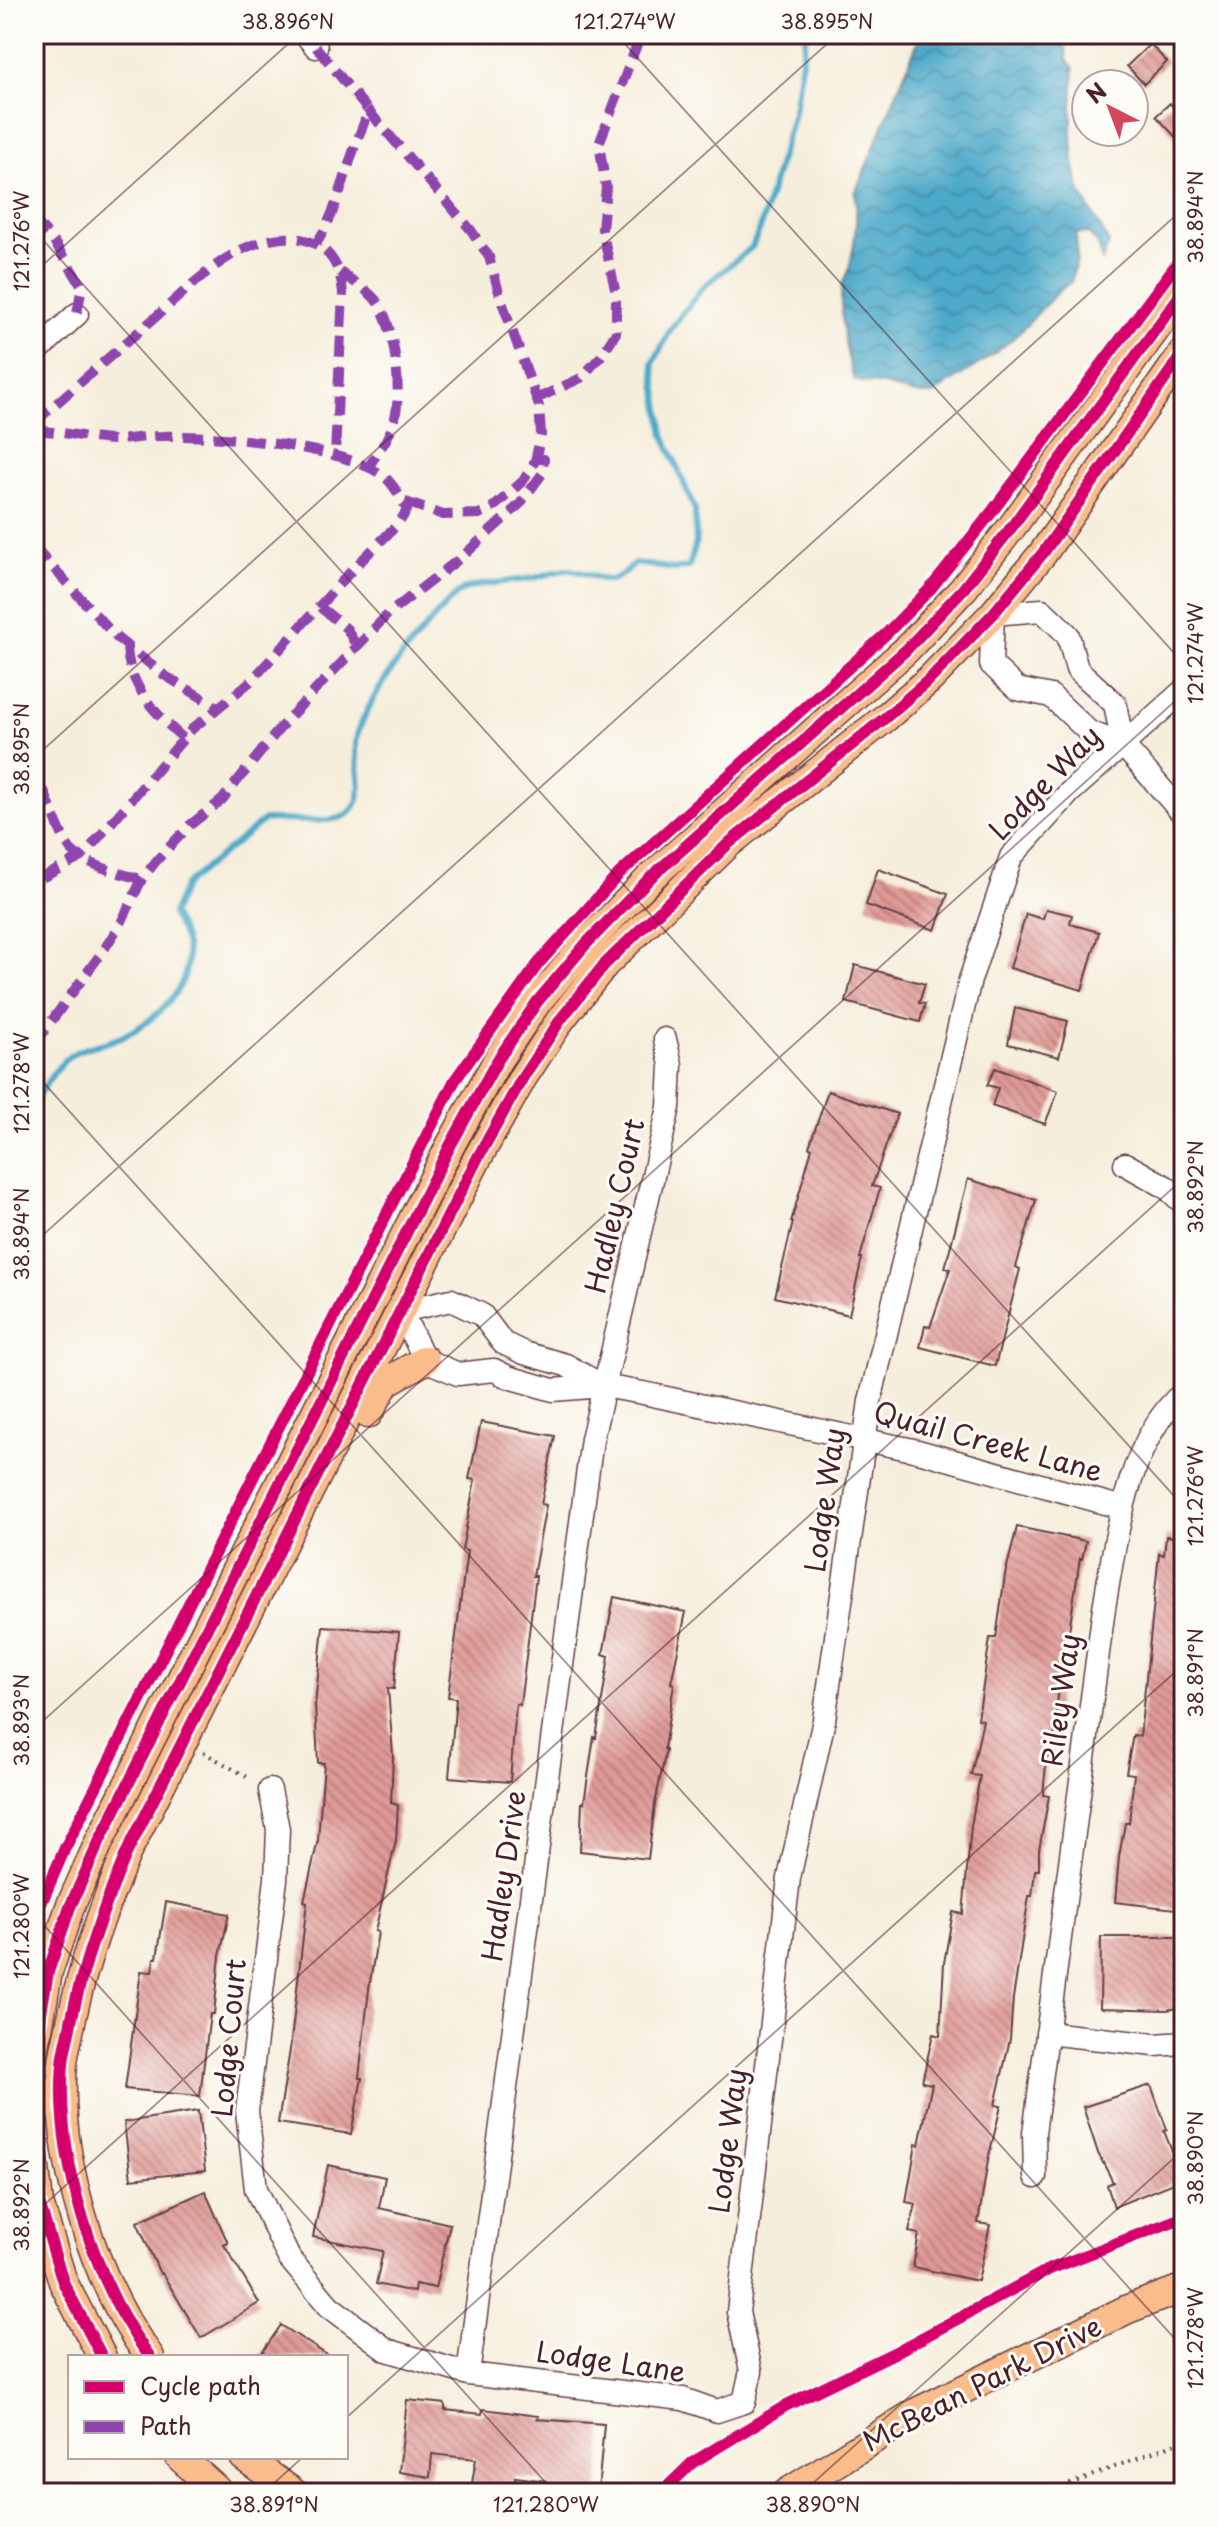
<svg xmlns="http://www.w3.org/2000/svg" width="1218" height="2527" viewBox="0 0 1218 2527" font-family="'Playpen Sans',sans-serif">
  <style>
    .water { fill: url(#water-waves); stroke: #4a647a; stroke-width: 2 }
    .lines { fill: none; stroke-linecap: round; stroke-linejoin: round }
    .stream { stroke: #4ba9c9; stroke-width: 6 }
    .building { fill: url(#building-back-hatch) }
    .minor-casing { stroke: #643e46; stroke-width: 25 }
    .major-casing { stroke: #643e46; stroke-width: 31 }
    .path { stroke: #643e46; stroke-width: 4; stroke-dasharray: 2 6; stroke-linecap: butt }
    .minor { stroke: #fff; stroke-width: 22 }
    .major { stroke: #f9bc8a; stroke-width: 28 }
    .quiet { stroke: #8e44ad; stroke-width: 10; stroke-dasharray: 20 10; stroke-linecap: butt }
    .cycleway-casing { stroke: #fdfcf7; stroke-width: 17 }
    .cycleway { stroke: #d6006c; stroke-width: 12 }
    .ticks { fill: none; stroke: #4a1f2b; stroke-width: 2; stroke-opacity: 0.45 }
    .labels { text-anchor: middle; stroke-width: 6; stroke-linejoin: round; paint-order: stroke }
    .street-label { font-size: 28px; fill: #4a1f2b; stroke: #fdfcf7 }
    .neatline { fill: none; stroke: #4a1f2b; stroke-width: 3 }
    .ticks-label { font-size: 20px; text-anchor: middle; fill: #4a1f2b }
  </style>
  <defs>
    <pattern id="water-waves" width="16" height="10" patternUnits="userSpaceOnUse" patternTransform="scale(2)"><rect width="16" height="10" fill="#4ba9c9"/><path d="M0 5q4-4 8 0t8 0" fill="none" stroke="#4089a3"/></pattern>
    <pattern id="building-back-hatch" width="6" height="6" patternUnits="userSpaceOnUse" patternTransform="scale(2)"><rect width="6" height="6" fill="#df9a96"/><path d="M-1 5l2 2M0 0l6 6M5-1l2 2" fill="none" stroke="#b77d7b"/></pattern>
  </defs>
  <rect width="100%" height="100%" fill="#fdfcf7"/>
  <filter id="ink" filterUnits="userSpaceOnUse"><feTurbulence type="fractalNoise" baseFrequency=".0125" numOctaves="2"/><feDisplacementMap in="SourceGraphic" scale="16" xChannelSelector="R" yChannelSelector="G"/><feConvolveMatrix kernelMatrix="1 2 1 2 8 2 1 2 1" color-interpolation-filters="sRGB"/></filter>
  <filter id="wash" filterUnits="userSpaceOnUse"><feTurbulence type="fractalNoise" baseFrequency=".006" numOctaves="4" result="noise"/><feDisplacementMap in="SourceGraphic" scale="32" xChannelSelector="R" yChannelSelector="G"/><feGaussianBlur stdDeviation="1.8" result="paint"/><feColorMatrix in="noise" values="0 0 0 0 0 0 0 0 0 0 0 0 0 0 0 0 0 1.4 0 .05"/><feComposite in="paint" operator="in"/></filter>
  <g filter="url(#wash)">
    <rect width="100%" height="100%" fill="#f6eedc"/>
    <!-- water -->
    <path class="water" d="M921,34H1065L1067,59L1074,68C1072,104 1068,159 1082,194C1090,212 1102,226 1109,244L1102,260L1098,244L1088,233L1076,234L1077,260L1071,282C1050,296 1035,318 1017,335C991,359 960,374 933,395C913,396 905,391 888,386C877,383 865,383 854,380C845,350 839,318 842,286C843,280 847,274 849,268C854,251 859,210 855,193Z"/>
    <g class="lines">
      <!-- stream -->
      <path class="stream" d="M34,1104C42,1089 60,1060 76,1052C90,1045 108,1044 123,1036C151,1023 186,994 187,960C188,943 180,928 172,914L185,885L264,820C284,819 334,825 348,814C373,794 349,758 358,732C375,685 411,643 444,607C450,601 459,590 467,588C488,582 512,582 534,578C545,576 559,569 570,570C603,574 605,594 635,563L674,569L689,567L696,543L695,510L664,435L653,364L670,330L702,288L752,247L760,229L794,110L806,34"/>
    </g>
    <g id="blocks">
      <!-- building -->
      <path class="building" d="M1150,44L1167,62L1144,84L1127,66Z
        M1170,103L1176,111L1184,103V146L1156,116Z
        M878,869L948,894L935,930L866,905Z
        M1046,909L1072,915L1070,924L1099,932L1082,990L1010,968L1026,914L1043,919Z
        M855,965L925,984L919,1003L925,1004L920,1022L846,1002Z
        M1015,1008L1068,1021L1059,1057L1008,1044Z
        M995,1068L1058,1091L1045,1124L992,1106L998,1088L987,1085Z
        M828,1091L897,1114L872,1186L880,1188L860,1258H862L849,1315L775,1297L793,1222H791L812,1148L809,1147Z
        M968,1179L1036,1200L1016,1267L1020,1269L995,1366L920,1347L925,1326L930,1327L950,1269L945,1268Z
        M481,1422L555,1436L541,1504L546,1505L533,1576H536L520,1705L516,1704L510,1782L449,1777L456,1698L448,1697L467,1551L462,1550L475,1480L469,1479Z
        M1017,1527L1086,1541L1082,1559L1080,1558L1068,1638H1065L1056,1713H1058L1051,1756L1047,1755L1043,1795L1049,1796L1039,1850V1870H1035L1032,1896H1029L1013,1998L1010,2039L995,2105L1001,2106L988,2160L978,2223L990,2225L978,2281L913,2267L919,2234L909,2232L916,2204L906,2202L916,2144L919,2145L932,2084L922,2082L933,2034L940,2036L944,1963L953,1912L963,1914L971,1826L980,1776L971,1775L983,1720L978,1719L990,1638H996L1005,1575Z
        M1166,1536L1184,1538V1910L1115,1902L1119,1857L1125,1823H1129L1134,1774L1126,1773L1133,1735L1140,1736L1159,1553L1164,1555Z
        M614,1597L686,1612L671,1683L674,1684L664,1749L666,1750L655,1804L648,1859L580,1851L582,1803H584L594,1737L596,1738L609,1656L603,1654Z
        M323,1626L399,1632L394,1689L388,1688L393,1755L391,1803L398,1805L396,1840L375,1931L378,1932L369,1989L359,2078H362L351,2134L278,2123L290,2050L307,1902L304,1901L318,1840L324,1763H318L315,1705Z
        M166,1902L229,1914L220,1956L214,2014H210L200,2096L125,2089L141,1971L152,1972L154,1958H157Z
        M1101,1937H1184V2007L1167,2010L1100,2008Z
        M1151,2085L1167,2130L1164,2131L1183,2179L1114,2207L1107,2185L1113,2182L1098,2153L1083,2107Z
        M198,2111L205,2171L131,2179L124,2122Z
        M328,2165L385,2177L379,2208L450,2224L435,2288L415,2284L414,2292L376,2284L383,2251L313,2237Z
        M205,2191L228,2243L224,2245L259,2303L201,2338L162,2273L160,2274L137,2222Z
        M281,2325L330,2357H259Z
        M407,2400L445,2404V2410L482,2414L483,2409L538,2416L537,2419L604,2424L598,2492L579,2489L578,2493H546V2481L515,2477L514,2489L472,2483L476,2459L432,2454L430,2477L399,2472Z"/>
    </g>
  </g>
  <g filter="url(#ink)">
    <use href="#blocks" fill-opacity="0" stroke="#643e46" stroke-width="2"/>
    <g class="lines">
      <!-- minor casing -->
      <g class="minor-casing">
        <path id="minor" d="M305,34L316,47
          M34,354L77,314
          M1123,745L1115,704L1077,669L1068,635L1042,610L993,614L991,664L1017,689L1051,696L1089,732L1123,745L1184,815
          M1125,1164L1166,1187L1184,1204
          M603,1386L566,1365L524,1353L503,1343L482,1315L451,1300L401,1311L425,1360L458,1374L494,1370L508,1377L553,1390L603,1386L643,1393L918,1451L1123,1508
          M270,1790L278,1829L276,1879L247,2111L256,2189L289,2258L329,2306L387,2350L468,2374L683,2399L717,2411L744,2402L751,2371L738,2312L789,1878L824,1720L870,1401L970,980L1011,857L1069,793L1184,690
          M1047,2033L1155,2045L1184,2043
          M1035,2177L1034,2133L1104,1608C1116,1539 1127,1440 1184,1392
          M468,2374L592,1439L669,1107L671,1065L665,1039"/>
      </g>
      <!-- major casing -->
      <g class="major-casing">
        <path id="major" d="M368,1414L386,1382L425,1360
          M34,2053L48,1972L70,1907L100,1840L450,1146L497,1061L537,1002L585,945L650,878L906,650L964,588L1011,528L1184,290
          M34,2158L39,2203L63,2282L102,2357
          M150,2357C94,2283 55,2156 63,2064C64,2050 69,2035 71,2022C83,1963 103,1909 126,1854L477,1159L523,1077L561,1019L604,965L729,843L885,718L931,678L993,614L1043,553L1184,352
          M180,2457L220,2493
          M244,2457L294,2493
          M787,2493L917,2412L1128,2309L1184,2288"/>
      </g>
      <!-- path -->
      <path class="path" d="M203,1752L251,1779
        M1047,2493L1184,2440"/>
      <!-- minor -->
      <use href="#minor" class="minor"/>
      <!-- major -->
      <use href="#major" class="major"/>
      <!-- quiet -->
      <path class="quiet" d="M316,47L367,109C366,120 362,128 358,138C344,175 338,210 316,244
        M367,109L471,230L489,257L501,299L539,406L541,434L535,461L523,481L496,505L479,514L443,515L403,501
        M34,219L54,242L82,286L77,314
        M340,272C353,282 369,290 378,303C395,327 402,390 395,418C391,435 378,453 368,467
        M536,399L581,378L601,356L616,333V294L602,229L606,187L599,144L641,34
        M34,423C75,387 116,351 158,315C184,292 209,267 239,251C286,227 338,233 343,293L335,454
        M34,431C61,430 86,439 113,440C129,440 145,436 162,436C211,434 351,446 387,479C395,487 402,500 407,510L399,523L353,569L251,681L192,729L82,857L34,882
        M34,547L117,638L164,675L219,708
        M320,607L347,629L357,647
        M127,647C128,685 156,715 183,738
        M34,761C38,776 62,841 71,850C84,864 123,875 142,879
        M34,1045L105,948L122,921L142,879L157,860L190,825L222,800L285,722L388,614L463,556L520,504L542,474L544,459L535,458"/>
      <!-- cycleway casing -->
      <g class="cycleway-casing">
        <path id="cycleway" d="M34,1920L65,1848L411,1166L455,1080L538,964L619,874L887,633L931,588L991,513L1184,254
          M34,2053L48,1972L70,1907L100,1840L450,1146L497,1061L537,1002L585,945L650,878L906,650L964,588L1011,528L1184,290
          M34,2158L39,2203L63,2282L102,2357
          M150,2357C94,2283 55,2156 63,2064C64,2050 69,2035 71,2022C83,1963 103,1909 126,1854L477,1159L523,1077L561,1019L604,965L729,843L885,718L931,678L993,614L1043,553L1184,352
          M661,2493L692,2463L787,2405L894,2353L1050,2269L1184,2217"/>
      </g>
      <!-- cycleway -->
      <use href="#cycleway" class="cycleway"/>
    </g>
  </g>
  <!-- ticks -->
  <path class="ticks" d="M616,34L1184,664M34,230L1184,1507M34,273L299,34M34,758L838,34M34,1072L1184,2349M34,1243L1184,208M34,1729L1184,693M34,1914L555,2493M34,2214L1184,1178M346,2418L1184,1664M263,2493L303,2457M802,2493L1184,2149"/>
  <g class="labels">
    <!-- street labels -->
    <g class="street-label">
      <text transform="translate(1045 783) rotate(-46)" y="10">Lodge Way</text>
      <text transform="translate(615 1206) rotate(-77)" y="10">Hadley Court</text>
      <text transform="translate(988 1442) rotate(15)" y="10">Quail Creek Lane</text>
      <text transform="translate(825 1500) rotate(-82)" y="10">Lodge Way</text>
      <text transform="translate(1061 1700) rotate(-82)" y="10">Riley Way</text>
      <text transform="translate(504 1876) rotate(-82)" y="10">Hadley Drive</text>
      <text transform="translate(229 2038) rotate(-85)" y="10">Lodge Court</text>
      <text transform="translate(728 2141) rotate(-83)" y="10">Lodge Way</text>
      <text transform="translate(611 2362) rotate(8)" y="10">Lodge Lane</text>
      <text transform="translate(982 2384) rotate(-27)" y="10">McBean Park Drive</text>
    </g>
  </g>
  <!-- margin -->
  <rect width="1218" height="2527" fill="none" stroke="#fdfcf7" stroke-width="88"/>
  <!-- legend -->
  <rect x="68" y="2355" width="280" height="104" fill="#fdfcf7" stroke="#b5a4a5" stroke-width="2"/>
  <rect x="84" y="2381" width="40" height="12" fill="#d6006c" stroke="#b5a4a5" stroke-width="2"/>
  <text x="140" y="2395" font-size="24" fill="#4a1f2b">Cycle path</text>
  <rect x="84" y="2421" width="40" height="12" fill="#8e44ad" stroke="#b5a4a5" stroke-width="2"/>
  <text x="140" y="2435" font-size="24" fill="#4a1f2b">Path</text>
  <!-- north arrow -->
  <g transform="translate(1110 108) rotate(318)"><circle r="38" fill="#fdfcf7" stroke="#b5a4a5" stroke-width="2"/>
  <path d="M0-6L14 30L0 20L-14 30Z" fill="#d1495b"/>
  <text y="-12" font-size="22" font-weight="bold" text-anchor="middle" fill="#4a1f2b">N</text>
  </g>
  <rect x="44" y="44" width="1130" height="2439" class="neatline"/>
  <g class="ticks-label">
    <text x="288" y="29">38.896°N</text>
    <text x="625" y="29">121.274°W</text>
    <text x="827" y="29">38.895°N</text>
    <text transform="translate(1196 217) rotate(-90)" y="7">38.894°N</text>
    <text transform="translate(22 241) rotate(-90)" y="7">121.276°W</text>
    <text transform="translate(1196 653) rotate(-90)" y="7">121.274°W</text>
    <text transform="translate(22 749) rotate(-90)" y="7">38.895°N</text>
    <text transform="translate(22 1083) rotate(-90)" y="7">121.278°W</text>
    <text transform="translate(1196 1187) rotate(-90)" y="7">38.892°N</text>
    <text transform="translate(22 1234) rotate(-90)" y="7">38.894°N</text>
    <text transform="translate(1196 1496) rotate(-90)" y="7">121.276°W</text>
    <text transform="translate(1196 1673) rotate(-90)" y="7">38.891°N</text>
    <text transform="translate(22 1720) rotate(-90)" y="7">38.893°N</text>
    <text transform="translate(22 1926) rotate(-90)" y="7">121.280°W</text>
    <text transform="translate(1196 2158) rotate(-90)" y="7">38.890°N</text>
    <text transform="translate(22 2205) rotate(-90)" y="7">38.892°N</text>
    <text transform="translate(1196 2338) rotate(-90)" y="7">121.278°W</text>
    <text x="274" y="2512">38.891°N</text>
    <text x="546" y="2512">121.280°W</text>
    <text x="813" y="2512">38.890°N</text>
  </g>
</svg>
